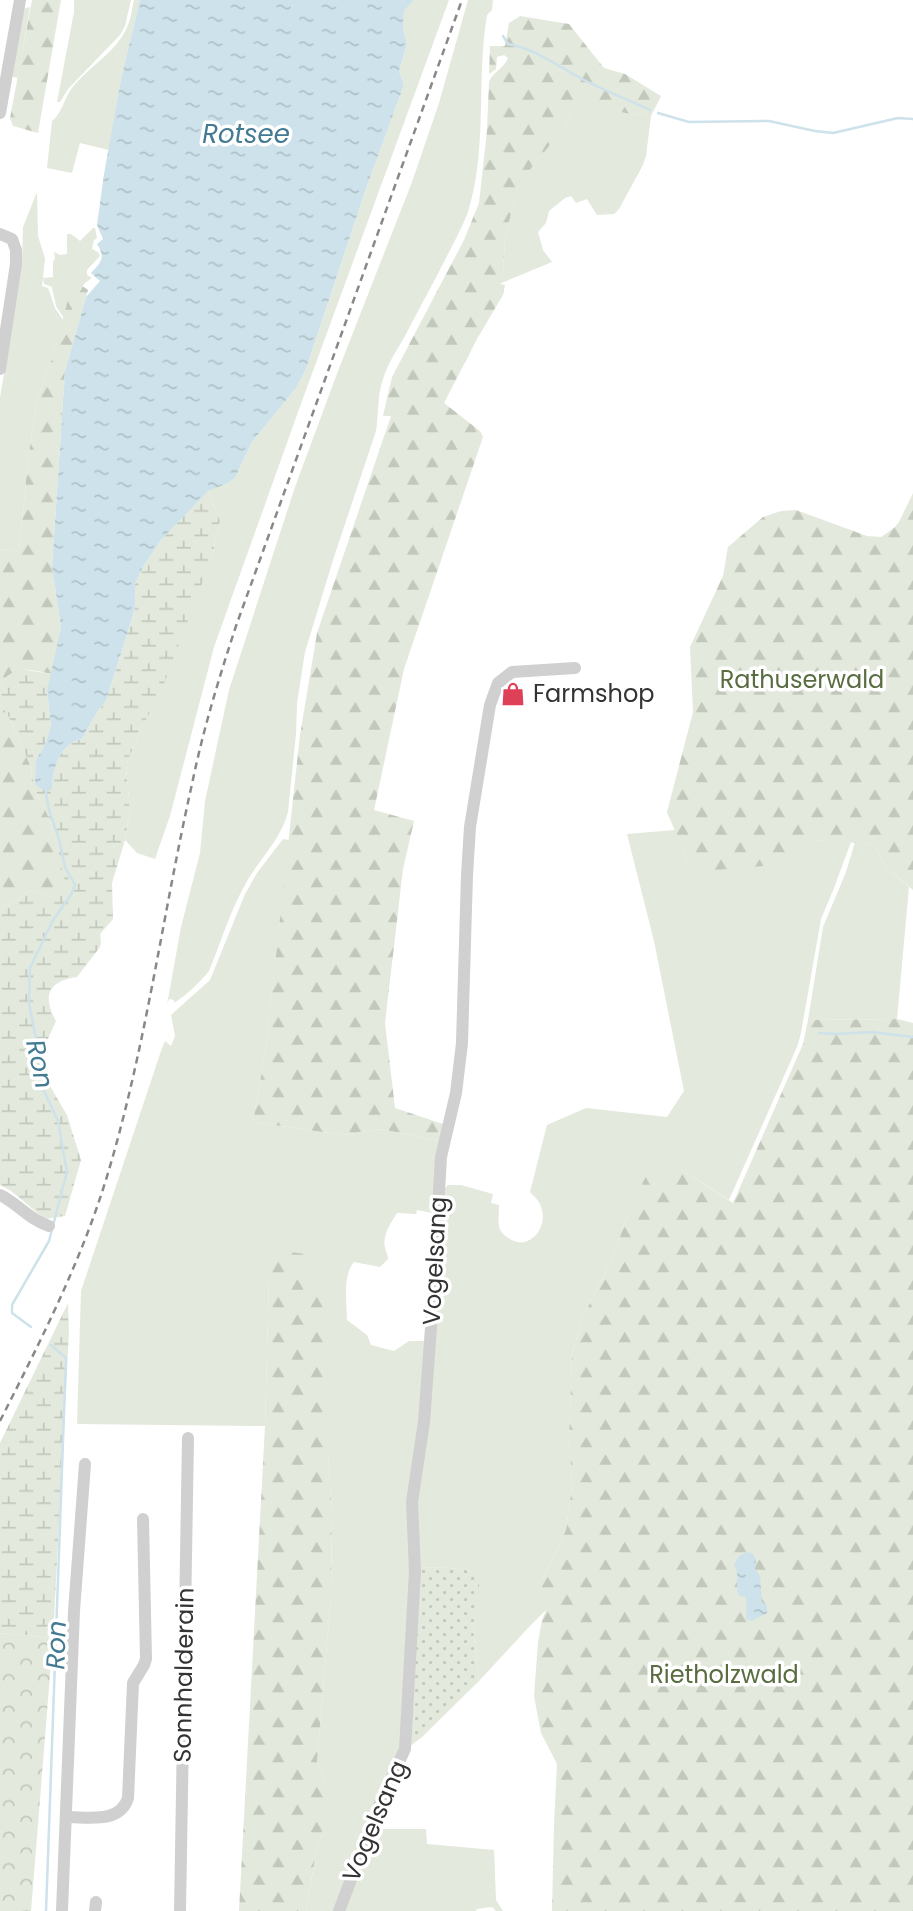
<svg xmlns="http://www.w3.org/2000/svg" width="913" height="1911" viewBox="0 0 913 1911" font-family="Poppins,sans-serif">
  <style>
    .grass { fill: #e3e9dc }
    .forest { fill: url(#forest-firs) }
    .wetland { fill: url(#wetland-marsh) }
    .park { fill: url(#park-crowns) }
    .garden { fill: url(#garden-dots) }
    .water { fill: url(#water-ripples) }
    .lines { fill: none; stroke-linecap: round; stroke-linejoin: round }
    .stream { stroke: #cde2ea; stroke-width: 2.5 }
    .street { stroke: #d0d0d0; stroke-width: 12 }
    .rail { stroke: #888; stroke-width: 2.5; stroke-dasharray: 7 5; stroke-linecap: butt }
    .labels { text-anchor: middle; stroke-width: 7; stroke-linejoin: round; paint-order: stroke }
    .park-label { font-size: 24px; fill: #596d41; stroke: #fff }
    .poi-label { font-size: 24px; fill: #333; stroke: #fff; text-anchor: start }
    .street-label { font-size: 24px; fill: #333; stroke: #fff }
    .water-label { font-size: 26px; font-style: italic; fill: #437a92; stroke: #fff }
  </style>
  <defs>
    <pattern id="forest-firs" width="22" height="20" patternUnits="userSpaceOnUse" patternTransform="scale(1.75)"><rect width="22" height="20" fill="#e3e9dc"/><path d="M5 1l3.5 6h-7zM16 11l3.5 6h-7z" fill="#c3c8bd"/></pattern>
    <pattern id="wetland-marsh" width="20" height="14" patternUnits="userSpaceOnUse" patternTransform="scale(1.75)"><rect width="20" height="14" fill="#e3e9dc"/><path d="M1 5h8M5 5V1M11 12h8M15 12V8" fill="none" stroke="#c3c8bd"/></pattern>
    <pattern id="park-crowns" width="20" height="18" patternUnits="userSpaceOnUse" patternTransform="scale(1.75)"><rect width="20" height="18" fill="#e3e9dc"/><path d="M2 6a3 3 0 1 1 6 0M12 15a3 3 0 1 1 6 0" fill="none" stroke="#c3c8bd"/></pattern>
    <pattern id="garden-dots" width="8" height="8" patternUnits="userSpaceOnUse" patternTransform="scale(1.75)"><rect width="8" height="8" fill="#e3e9dc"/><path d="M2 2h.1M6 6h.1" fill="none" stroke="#c3c8bd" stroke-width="1.8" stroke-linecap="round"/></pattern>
    <pattern id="water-ripples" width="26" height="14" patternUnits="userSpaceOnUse" patternTransform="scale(1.75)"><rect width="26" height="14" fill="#cde2ea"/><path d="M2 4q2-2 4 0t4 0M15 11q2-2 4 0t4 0" fill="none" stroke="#b0c2c9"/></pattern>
  </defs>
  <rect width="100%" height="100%" fill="#fff"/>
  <!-- grass -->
  <path class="grass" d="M74,0H131L125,26L120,35L68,89L60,102H57L74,12Z
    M134,0H140L121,79L109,150L80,143L72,173L47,168L52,121C63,112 64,98 72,88C88,67 117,52 127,27C131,19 132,9 134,0Z
    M414,0H449L302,401L214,647L170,816L155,859L137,853L125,840L130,810L126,765L212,557L220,521L208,490L228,483L235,478L252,442L296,388L306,369L367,186L404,85L399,71L407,44L403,28L404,11Z
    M468,0H493L492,10L487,15C476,80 488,148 468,212C462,228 453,244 445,260C432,285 418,311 405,336C397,350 388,363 383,379C377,396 379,413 376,431L333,560L305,652L297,703L296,734L288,812C281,840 259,859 246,883C230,911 221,942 209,971C199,983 188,994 174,1003V1000L169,999L167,1005L181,927L200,853L205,801L229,690L295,487L338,371L412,182L439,103Z
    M30,7L18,78L10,76L22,9Z
    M574,100L634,115L654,110L651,116L646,156L643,165L619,209L614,214L597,215L587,199L576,203L571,196L565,198L549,211L546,223L538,232L543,250L552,262L499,284L503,275L505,237L519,182L567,124Z
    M37,192L38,236L45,258L43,278L53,277V262L55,258L54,252L60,255L67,254V234H71L80,241L93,228H95L97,238L94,240L92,249L98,252L100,256L87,270V275L92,278L85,283L82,287L73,332L56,306L52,287L44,284L43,278L42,286L48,288L55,308L63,320L52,359L37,399L28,460L19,551L0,549V398L22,261L23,227Z
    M675,830L688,861L809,840L851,842L834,888L821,919L801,1033L797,1047L729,1200L682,1170L627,1215L615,1253L583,1317L572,1353L569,1437L572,1486L566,1530L543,1579L546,1610L528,1628L479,1681L473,1628L479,1579L473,1571L443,1567L417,1568L414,1529L443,1190L448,1185H461L493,1194L491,1203L499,1205C499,1211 498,1220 499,1227C501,1233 505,1236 510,1239C529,1251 547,1229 542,1210C541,1203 535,1197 530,1192L547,1125L586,1108L667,1117L684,1091L654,941L627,834Z
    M283,839L289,840L266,1047L253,1122L343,1135L381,1129L443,1142L437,1214L417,1210L416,1214L397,1213C391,1223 382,1235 385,1248C386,1252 388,1255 388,1259L380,1267L354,1262C342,1276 347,1303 347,1320L367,1335L371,1345L394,1351L409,1341H429L413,1568L405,1738L336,1911H306L315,1859L326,1816V1787L317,1762L331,1596L332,1510L328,1456L269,1277L265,1426L77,1424L81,1291L162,1048L165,1041L171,1046L175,1036L171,1015L210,980L245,894L257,873Z
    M855,842L873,844L888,869L909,887L897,1019L808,1020L823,927L846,872Z
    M372,1829H426L427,1844L494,1850L496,1900L503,1911H496L492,1907L477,1909L476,1911H341Z"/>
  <!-- forest -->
  <path class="forest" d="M32,0H61L38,133L13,126L10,118Z
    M520,16L569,24L604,68L625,74L661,96L654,110L634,115L574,101L567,124L519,183L505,237L503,275L500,284L505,285L503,295L477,339L444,403L480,431L483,437L404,669L374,810L414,821L403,869L385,1023L395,1108L446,1125L443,1142L381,1129L343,1135L253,1122L266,1047L300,735L317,633L391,416H383L392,377L464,240L479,203L487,131L489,82C493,71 504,69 508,58L504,55L497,57L496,69L489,74L490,46H505L509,23Z
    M72,285H81L88,290L65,371L52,567L61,627L52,674C27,670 15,663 0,687V549L19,551L28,460L37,399L52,359Z
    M913,493V890L888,869L873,844L809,840L790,864L704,871L688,861L667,812L693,712L690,647L723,576L728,547L763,517L781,511L796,510L867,536L881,537L894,528L899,522Z
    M0,703L9,717L32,769L31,788C54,811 58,857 68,889L54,898L32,890L8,906L0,905Z
    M897,1019L913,1023V1911H552L554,1825L557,1764L541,1733L534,1696L538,1642L542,1620L546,1611L543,1608L541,1592L543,1579L566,1530L572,1486L569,1437L572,1353L583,1317L615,1253L627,1215L647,1174L682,1170L733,1203L796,1060L803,1044L808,1020Z
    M277,1250L305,1254L329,1327L328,1456L332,1510L331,1596L317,1762L326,1787V1817L315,1859L306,1911H239L265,1426L269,1277Z"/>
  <!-- wetland -->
  <path class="wetland" d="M208,490L220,521L212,557L162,689L140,731L126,765L130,810L125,840L112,883L113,919L100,934L101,942L100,947L77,977C48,981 42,996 56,1021L46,1043L43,1074L67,1115L81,1160L65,1216L45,1219L11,1191L0,1185V905L8,906L32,890L54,898L67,888C58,857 54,811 31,788L32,769L9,717L0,703V687L7,676L19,669L52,674L47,691L51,725L46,742L36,760L52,788C53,766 60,744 82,739L97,712L106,701L135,609V584L143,567L161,540Z
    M68,1303L69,1332L53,1638L0,1633V1443Z"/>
  <!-- park -->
  <path class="park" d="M0,1633L53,1638L31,1911H0Z"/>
  <!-- garden -->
  <path class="garden" d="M443,1567L473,1571L480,1579L473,1628L479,1681L421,1738L410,1746L417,1568Z"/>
  <!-- water -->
  <path class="water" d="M140,0H414L404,11L403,28L407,44L399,71L404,85L367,186L306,369L296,388L252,442L235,478L228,483L208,491L161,540L143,567L135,584V609L106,701L97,712L82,739C60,744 53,766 52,788L46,792L35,784L36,760L46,742L51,725L47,691L61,627L52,567L65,371L86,297L100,281L91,273C101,262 106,258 97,244L103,239L97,225L104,174L121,79Z
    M747,1552L752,1553L756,1559L755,1569L760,1576L762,1602L767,1606V1613L752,1621L746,1619V1597L739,1596C734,1586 741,1575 734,1565L739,1556Z"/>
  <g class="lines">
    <!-- stream -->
    <path class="stream" d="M503,36L508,44C536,49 559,67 584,80C606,91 628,100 650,110
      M658,113L689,122L769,121L815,131L833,133L898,118L913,119
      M819,1033L835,1034L872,1032L913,1037
      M31,1327L12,1313V1305L49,1241L67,1172L58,1121L40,1082L38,1049L29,1003L30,968L52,922L72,893L75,885L65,867L59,839L49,810L46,792
      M46,1911L66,1358L51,1345"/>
    <!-- street -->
    <path class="street" d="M0,113L20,0
      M0,234L12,239L16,250V264L0,369
      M0,1195C17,1203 30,1220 49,1226
      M67,1817C88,1817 120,1824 128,1798L133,1683L144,1665L146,1659L143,1519
      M62,1911L74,1611L85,1464
      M95,1911L96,1902
      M180,1911L188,1438
      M339,1911L380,1803L405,1749L415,1571L412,1502L424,1422L431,1328L441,1157L456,1093L462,1043L467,875L470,827L490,705L498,683L512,672L575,668"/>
    <!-- rail -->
    <path class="rail" d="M0,1421C41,1340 82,1260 108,1173C146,1046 163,913 192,784C203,730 219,678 236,626L462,0"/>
  </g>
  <!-- icons -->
  <defs>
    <g id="shop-bare" transform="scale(1.89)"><path d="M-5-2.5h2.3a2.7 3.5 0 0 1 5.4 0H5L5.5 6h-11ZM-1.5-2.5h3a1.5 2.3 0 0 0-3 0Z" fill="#de4058" stroke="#fff" stroke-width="2.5" paint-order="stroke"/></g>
  </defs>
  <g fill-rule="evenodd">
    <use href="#shop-bare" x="513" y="694"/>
  </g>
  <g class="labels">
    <!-- park labels -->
    <g class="park-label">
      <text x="802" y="688">Rathuserwald</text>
      <text x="724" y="1683">Rietholzwald</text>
    </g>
    <!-- poi labels -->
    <g class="poi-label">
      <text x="533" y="702">Farmshop</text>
    </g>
    <!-- street labels -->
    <g class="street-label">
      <text transform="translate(435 1261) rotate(-87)" y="8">Vogelsang</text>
      <text transform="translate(184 1675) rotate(-89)" y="8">Sonnhalderain</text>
      <text transform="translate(375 1821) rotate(-67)" y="8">Vogelsang</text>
    </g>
    <!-- water labels -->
    <g class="water-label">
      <text x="246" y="143">Rotsee</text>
      <text transform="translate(40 1064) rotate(78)" y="9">Ron</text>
      <text transform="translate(56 1645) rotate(-88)" y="9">Ron</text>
    </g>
  </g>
</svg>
